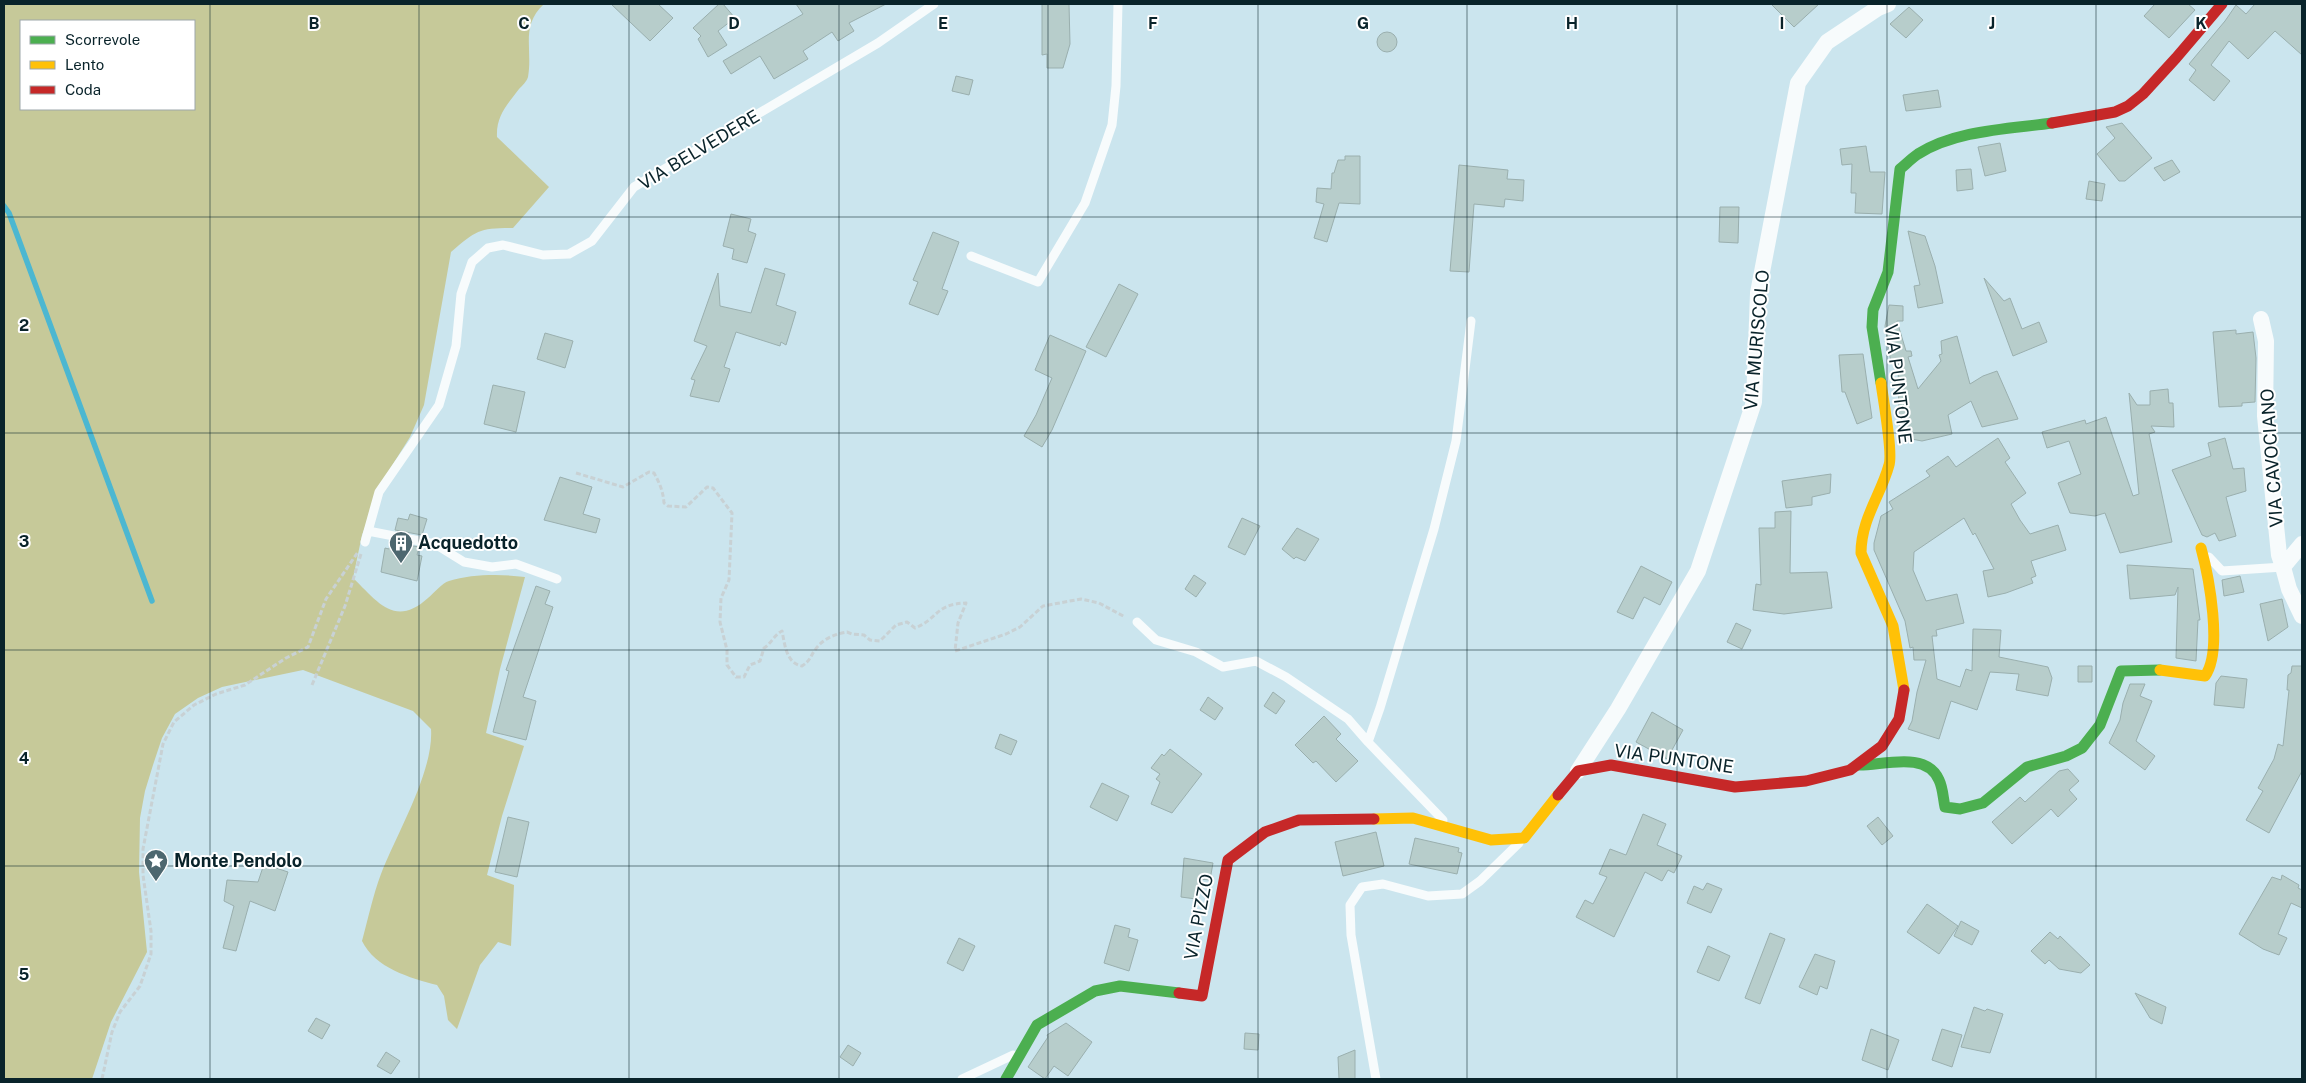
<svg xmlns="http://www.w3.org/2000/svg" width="2306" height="1083" viewBox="0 0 2306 1083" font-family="'Public Sans',sans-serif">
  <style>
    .forest { fill: #c6c999; fill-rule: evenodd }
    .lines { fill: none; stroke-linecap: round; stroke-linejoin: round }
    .stream { stroke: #4cb7d1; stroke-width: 5.5 }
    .building { fill: #b7cdcb; stroke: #9aafae }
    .path { stroke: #c8d1d4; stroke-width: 3; stroke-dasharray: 5 2.5; stroke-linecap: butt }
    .lane { stroke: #f7fbfc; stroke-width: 9 }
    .street { stroke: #f7fbfc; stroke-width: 16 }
    .fast { stroke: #4caf50; stroke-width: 11 }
    .slow { stroke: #ffc107; stroke-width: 11 }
    .jam { stroke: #c62828; stroke-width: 11 }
    .grid { fill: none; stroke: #09232a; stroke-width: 1; stroke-opacity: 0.55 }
    .labels { text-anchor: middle; stroke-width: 4; stroke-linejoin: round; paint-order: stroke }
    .street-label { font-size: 18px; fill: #09232a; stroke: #fff }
    .poi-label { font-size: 18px; font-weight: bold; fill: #09232a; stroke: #fff; text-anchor: start }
    .grid-label { font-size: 16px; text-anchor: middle; font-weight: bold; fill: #09232a; stroke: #fff; stroke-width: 4; stroke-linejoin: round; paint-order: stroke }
  </style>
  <rect width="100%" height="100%" fill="#cbe5ee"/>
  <!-- forest -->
  <path class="forest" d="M4,4H544C520,26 533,49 528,77C527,81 522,86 519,89C507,105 496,116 497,137L549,187L513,228C479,228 477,230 451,252L424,405L410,437L383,480L362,535L353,578C378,602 395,628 428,598C434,593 442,583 449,581C472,574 501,574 525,577L500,669L486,733L524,746L502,816L487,875L514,885L511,946L498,942L480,965L457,1029L448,1020L444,996L437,985C410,978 375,968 362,941C368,919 373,895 381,874C397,833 434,771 431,729L413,711L303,670L222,687L198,698L175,714L162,738L153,765L145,791L140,818L139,872L147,952L111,1022L92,1079H4ZM21,21H194V109H21Z"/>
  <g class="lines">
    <!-- stream -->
    <path class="stream" d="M4,206L9,213L152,601"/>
  </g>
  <!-- building -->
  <path class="building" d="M611,4H658L673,18L650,41Z
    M719,4H723L735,18L718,31L727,45L708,57L698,39L701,36L693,28Z
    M796,4H886L849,23L854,31L838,41L832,32L803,51L808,59L774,79L760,56L731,74L723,61L803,14Z
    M1042,4H1069L1070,44L1063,68H1047V54L1042,55Z
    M1771,4H1819L1794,27Z
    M2155,4H2188L2195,10L2169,38L2144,16Z
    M2255,4H2302V55L2275,31L2248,59L2229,41L2211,65L2230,81L2214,101L2189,80L2196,70L2189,64L2225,21L2236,5L2246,14Z
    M1909,7L1923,20L1906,38L1890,24Z
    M1377 42a10 10 0 1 1 20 0a10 10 0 1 1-20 0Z
    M956,76L973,80L969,95L952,91Z
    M1938,90L1941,107L1906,111L1903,95Z
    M2122,123L2152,158L2125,181H2119L2097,154L2115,138L2106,127Z
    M2000,143L2006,171L1985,176L1978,147Z
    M1866,146L1870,172H1885L1882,214L1855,213L1856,193H1851L1852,164L1842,165L1840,149Z
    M1345,156H1360V204L1339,203L1327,242L1314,238L1324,204L1316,202L1317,188L1331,189L1332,173H1334L1338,160H1345Z
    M2172,160L2180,172L2164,181L2154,168Z
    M1459,165L1508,170L1507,179L1524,180L1523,201L1505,199L1504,207L1474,204L1469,272L1450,271Z
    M1971,169L1973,189L1957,191L1956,170Z
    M2089,181L2105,184L2102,201L2086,199Z
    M1720,207H1739L1738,243L1719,242Z
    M731,214L751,219L748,231L756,234L747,263L732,259L734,249L723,246Z
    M1908,231L1925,236L1935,266L1943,303L1918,308L1914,286L1920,285Z
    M933,232L959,242L942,289L948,291L938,315L909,304L918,282L913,280Z
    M765,268L785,274L776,305L796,312L786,345L781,342L780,346L736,332L724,367L730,369L719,402L690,396L695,380L691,379L707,346L694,341L718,273L720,306L751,313Z
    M1984,278L2004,301L2010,298L2022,329L2039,322L2047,342L2013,356Z
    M1119,284L1138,294L1106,357L1086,347Z
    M1889,305L1903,306V321H1897L1906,351H1911L1912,356L1908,357L1918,389L1941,361L1939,355L1942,354L1941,341L1957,336L1970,384L1983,376L1997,371L2018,419L1982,427L1971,401L1948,415L1952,434L1922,441L1906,438L1901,433L1899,420L1898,360L1891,363L1885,326Z
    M2236,330V334L2253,332L2256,358L2255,402L2242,403V406L2219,407L2213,332Z
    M545,333L573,341L565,368L537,359Z
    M1050,335L1086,351L1052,430L1042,447L1024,436L1036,415L1052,378L1035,370Z
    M1863,354L1872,418L1857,424L1845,392H1842L1839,355Z
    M493,385L525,392L516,432L484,424Z
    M2168,389L2169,403H2173L2174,427L2151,426L2155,432L2149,434L2172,542L2120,553L2105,513L2095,516L2070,513L2058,483L2081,474L2069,441L2047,448L2042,432L2085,420L2086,424L2106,417L2133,496L2139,494L2129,393L2137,405H2150V391Z
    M1998,438L2010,458L2005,462L2026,493L2011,504L2020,520L2030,534L2058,525L2066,550L2031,561L2036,576L2031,578L2033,583L2006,593L1988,597L1983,571L1994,569L1975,533L1973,535L1964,518L1914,552L1913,570L1926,601L1957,594L1964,623L1936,630L1937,636H1932L1937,679L1960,687L1966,669L1972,671L1973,629L2001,630L1999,657L2048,667L2052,678L2048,696L2016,690L2019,674L1990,672L1977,710L1951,701L1939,739L1908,729L1912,721L1917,692L1926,660H1914L1913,647L1910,648L1905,621L1874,550V543L1881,516L1893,509L1889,502L1930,476L1926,471L1948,456L1956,467Z
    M2225,438L2233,469L2244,468L2246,491L2226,497L2236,536L2219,541L2215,533L2207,537L2202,535L2172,470L2211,456L2208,443Z
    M1831,474L1830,493L1812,497V505L1786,508L1782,481Z
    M560,477L592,487L583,514L600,519L596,533L544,520Z
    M1791,511L1790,573L1827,572L1832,608L1784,614L1753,610L1756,584L1761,585L1759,528H1775V512Z
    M410,514L427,519L422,535L395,530L398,518L408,520Z
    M1242,518L1260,526L1245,555L1228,547Z
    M1297,528L1319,539L1305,561L1296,557L1294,559L1282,549Z
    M391,542L419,547L417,555L422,556L417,581L381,572L385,548L389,549Z
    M2127,565L2193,569L2200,620H2198L2196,661L2176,658L2178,587L2175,595L2130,599Z
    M1641,566L1672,582L1660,605L1644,597L1633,619L1617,612Z
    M1194,575L1206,583L1196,597L1185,589Z
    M2240,576L2244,592L2224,596L2222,580Z
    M536,586L550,591L545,604L553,607L523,697L536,701L526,740L493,732L509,671L506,670Z
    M2282,599L2288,627L2268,641L2260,604Z
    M1736,623L1751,630L1742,649L1727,642Z
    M2078,666H2092V682H2078Z
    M2292,666H2302V771L2269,833L2246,820L2263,791L2258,788L2274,759L2278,744L2283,746L2289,690H2287L2288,675L2291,673Z
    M2221,676L2247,679L2244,708L2214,705L2216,683Z
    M2130,684H2145L2140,696L2152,701L2136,741L2155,756L2145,770L2109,743L2120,720L2123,703Z
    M1273,692L1285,701L1276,714L1264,706Z
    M1208,697L1223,708L1215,720L1200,710Z
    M1652,712L1683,730L1667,759L1636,742Z
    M1324,716L1341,734L1336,739L1358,761L1336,782L1316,761L1313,763L1295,745Z
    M1000,734L1017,741L1011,755L995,748Z
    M1170,749L1202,774L1172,813L1151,804L1160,782L1156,779L1160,774L1151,768L1162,754L1164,756Z
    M2068,769L2079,781L2069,790L2077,799L2058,817L2051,809L2012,844L1992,822L2020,797L2025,802L2059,771Z
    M1102,783L1129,796L1117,821L1090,807Z
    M1643,814L1666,824L1657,845L1682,856L1674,873L1668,870L1662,881L1645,872L1614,937L1576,917L1585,900L1593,904L1607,877L1599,874L1610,849L1626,855Z
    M508,817L529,822L517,877L495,872Z
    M1878,817L1893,836L1882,845L1867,826Z
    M1376,832L1384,866L1343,876L1335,842Z
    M1415,838L1459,848L1458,852L1462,853L1457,874L1409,864Z
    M1184,858L1213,863L1210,880L1199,879L1196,899L1181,897Z
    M264,864L288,872L275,911L250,901L236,951L223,948L234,906L224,901L227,880L258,882Z
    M2282,875L2299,885L2298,888L2302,890V908L2291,903L2278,934L2287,938L2279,955L2263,949L2239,934L2272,877L2281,880Z
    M1707,883L1722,889L1711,913L1687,903L1694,886L1703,890Z
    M1927,904L1958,926L1939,954L1907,932Z
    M1961,921L1979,931L1972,945L1954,936Z
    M1115,925L1130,929L1128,937L1138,940L1129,971L1104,963Z
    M2050,932L2058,939L2060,936L2090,965L2081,973L2059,969L2049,960L2045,964L2031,951Z
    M1770,933L1785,939L1760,1004L1745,998Z
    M959,938L975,946L963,971L947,963Z
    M1708,946L1730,956L1719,981L1697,972Z
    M1815,954L1835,961L1827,989L1820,986L1817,995L1799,987Z
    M2135,993L2166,1007L2162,1024L2150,1018Z
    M1974,1007L1985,1011L1987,1009L2003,1014L1990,1053L1961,1047Z
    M316,1018L330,1025L322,1039L308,1031Z
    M1066,1023L1092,1042L1068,1076L1054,1066L1045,1079L1028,1067L1048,1037L1047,1035Z
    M1871,1029L1899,1040L1888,1070L1862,1060Z
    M1942,1029L1962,1035L1952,1067L1932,1060Z
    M1245,1033L1259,1034L1258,1050L1244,1049Z
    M848,1045L861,1053L853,1066L840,1057Z
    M1355,1050V1079H1339L1338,1057Z
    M386,1052L400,1061L391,1074L377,1066Z"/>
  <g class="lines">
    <!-- path -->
    <path class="path" d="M576,473L623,487L649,472L654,473C660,484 663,491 664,503L668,506L686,507L707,487L713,488L732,513L729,580L721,598L720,622L727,650V665L736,677H744L750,665L760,661L764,648C771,644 774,635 782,631C785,645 786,663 802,666C810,661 810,657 815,650C822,639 835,634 847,632L852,634L864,635L870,640L880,641L896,625L907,622L915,628C938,619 935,604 966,603L958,623L955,651L1006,634L1020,627L1043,606L1081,599L1099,603L1125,617
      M312,685L345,606L361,554
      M102,1079L112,1032L120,1012L140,986L151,954V931L143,875V849L163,744L174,722L194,705L216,694L245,685L286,658L308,647L326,599L358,552"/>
    <!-- lane -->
    <path class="lane" d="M971,256L1038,282L1085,203L1112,125L1116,86L1118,4
      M368,531L435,544L464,562L492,567L516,564L557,579
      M365,542L379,492L439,405L456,346L461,294L472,262L488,248L503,245L543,255L569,254L592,241L634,187L878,43L934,4
      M2209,557L2222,571L2283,567
      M1137,622L1156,640L1196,652L1223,667L1256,661L1286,677L1348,719L1368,742
      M1443,820L1368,742L1380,708L1434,529L1456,441L1471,321
      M962,1079L1013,1055
      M1376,1079L1351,935L1350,905L1362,887L1383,884L1428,896L1462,894L1480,881L1519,843"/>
    <!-- street -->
    <path class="street" d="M2261,319L2266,341L2265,416L2279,555L2283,567L2302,544
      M2283,567L2289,589L2302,616
      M1578,771L1618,709L1698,571L1754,402L1758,293L1798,83L1827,42L1878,8L1888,4"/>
    <!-- fast -->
    <path class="fast" d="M1881,383L1872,327L1873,310L1888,272L1900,169C1906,164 1912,158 1918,154C1956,130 2009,129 2052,123
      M1858,765C1881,766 1926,750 1939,780C1943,788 1943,798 1945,807L1960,809L1983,803L2027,767L2066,756L2082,748L2100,725L2121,671L2160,670
      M1006,1079L1037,1025L1095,991L1120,986L1179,993"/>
    <!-- slow -->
    <path class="slow" d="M1881,383C1883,398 1893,453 1889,465C1881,495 1861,519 1861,553L1893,626L1904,690
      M2160,670L2205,676C2223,651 2209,577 2201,548
      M1374,819L1413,818L1491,840L1524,838L1558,795"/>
    <!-- jam -->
    <path class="jam" d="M2052,123L2115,112L2128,106L2143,94L2176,58L2222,4
      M1558,795L1578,771L1611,765L1735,787L1806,781L1850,770L1882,746L1899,719L1904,690
      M1179,993L1202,996L1228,860L1265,832L1299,820L1374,819"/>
  </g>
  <!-- grid -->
  <path class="grid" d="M210,4V1079M419,4V1079M629,4V1079M839,4V1079M1048,4V1079M1258,4V1079M1467,4V1079M1677,4V1079M1887,4V1079M2096,4V1079M4,217H2302M4,433H2302M4,650H2302M4,866H2302"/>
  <!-- icons -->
  <defs>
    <g id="building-pin" transform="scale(1.25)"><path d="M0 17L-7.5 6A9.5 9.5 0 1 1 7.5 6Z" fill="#4d676f" stroke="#fff"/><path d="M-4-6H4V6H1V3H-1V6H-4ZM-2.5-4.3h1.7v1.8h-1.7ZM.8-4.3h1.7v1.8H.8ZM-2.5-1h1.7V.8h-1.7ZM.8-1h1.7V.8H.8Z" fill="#fff"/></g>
    <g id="sight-pin" transform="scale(1.25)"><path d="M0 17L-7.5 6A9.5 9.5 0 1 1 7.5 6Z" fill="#4d676f" stroke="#fff"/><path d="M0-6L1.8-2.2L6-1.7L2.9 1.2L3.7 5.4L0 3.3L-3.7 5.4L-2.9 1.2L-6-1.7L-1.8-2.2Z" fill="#fff"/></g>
  </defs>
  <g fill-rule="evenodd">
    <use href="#building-pin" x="401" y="543"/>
    <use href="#sight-pin" x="156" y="861"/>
  </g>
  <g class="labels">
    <!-- street labels -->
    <g class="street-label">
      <text transform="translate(699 150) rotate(-31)" y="6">VIA BELVEDERE</text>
      <text transform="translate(1757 340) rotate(-85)" y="6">VIA MURISCOLO</text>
      <text transform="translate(1898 384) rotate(83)" y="6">VIA PUNTONE</text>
      <text transform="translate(2272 458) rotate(-94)" y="6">VIA CAVOCIANO</text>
      <text transform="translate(1674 759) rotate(8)" y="6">VIA PUNTONE</text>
      <text transform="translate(1199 917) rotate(-79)" y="6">VIA PIZZO</text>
    </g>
    <!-- poi labels -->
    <g class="poi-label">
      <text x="418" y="549">Acquedotto</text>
      <text x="174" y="867">Monte Pendolo</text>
    </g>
  </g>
  <g class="grid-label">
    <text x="314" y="29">B</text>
    <text x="524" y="29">C</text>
    <text x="734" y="29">D</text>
    <text x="943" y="29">E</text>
    <text x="1153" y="29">F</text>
    <text x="1363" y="29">G</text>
    <text x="1572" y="29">H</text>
    <text x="1782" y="29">I</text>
    <text x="1992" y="29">J</text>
    <text x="2201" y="29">K</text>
    <text x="24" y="331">2</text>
    <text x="24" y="547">3</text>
    <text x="24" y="764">4</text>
    <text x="24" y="980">5</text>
  </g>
  <!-- border -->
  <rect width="2306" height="1083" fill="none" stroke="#09232a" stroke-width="10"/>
  <!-- legend -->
  <rect x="20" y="20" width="175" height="90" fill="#ffffff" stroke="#9da7aa"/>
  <rect x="30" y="36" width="25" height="8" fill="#4caf50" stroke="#9da7aa"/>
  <text x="65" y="45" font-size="15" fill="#09232a">Scorrevole</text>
  <rect x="30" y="61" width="25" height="8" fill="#ffc107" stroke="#9da7aa"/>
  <text x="65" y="70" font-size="15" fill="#09232a">Lento</text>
  <rect x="30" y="86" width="25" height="8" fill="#c62828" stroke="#9da7aa"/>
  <text x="65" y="95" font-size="15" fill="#09232a">Coda</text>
</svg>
